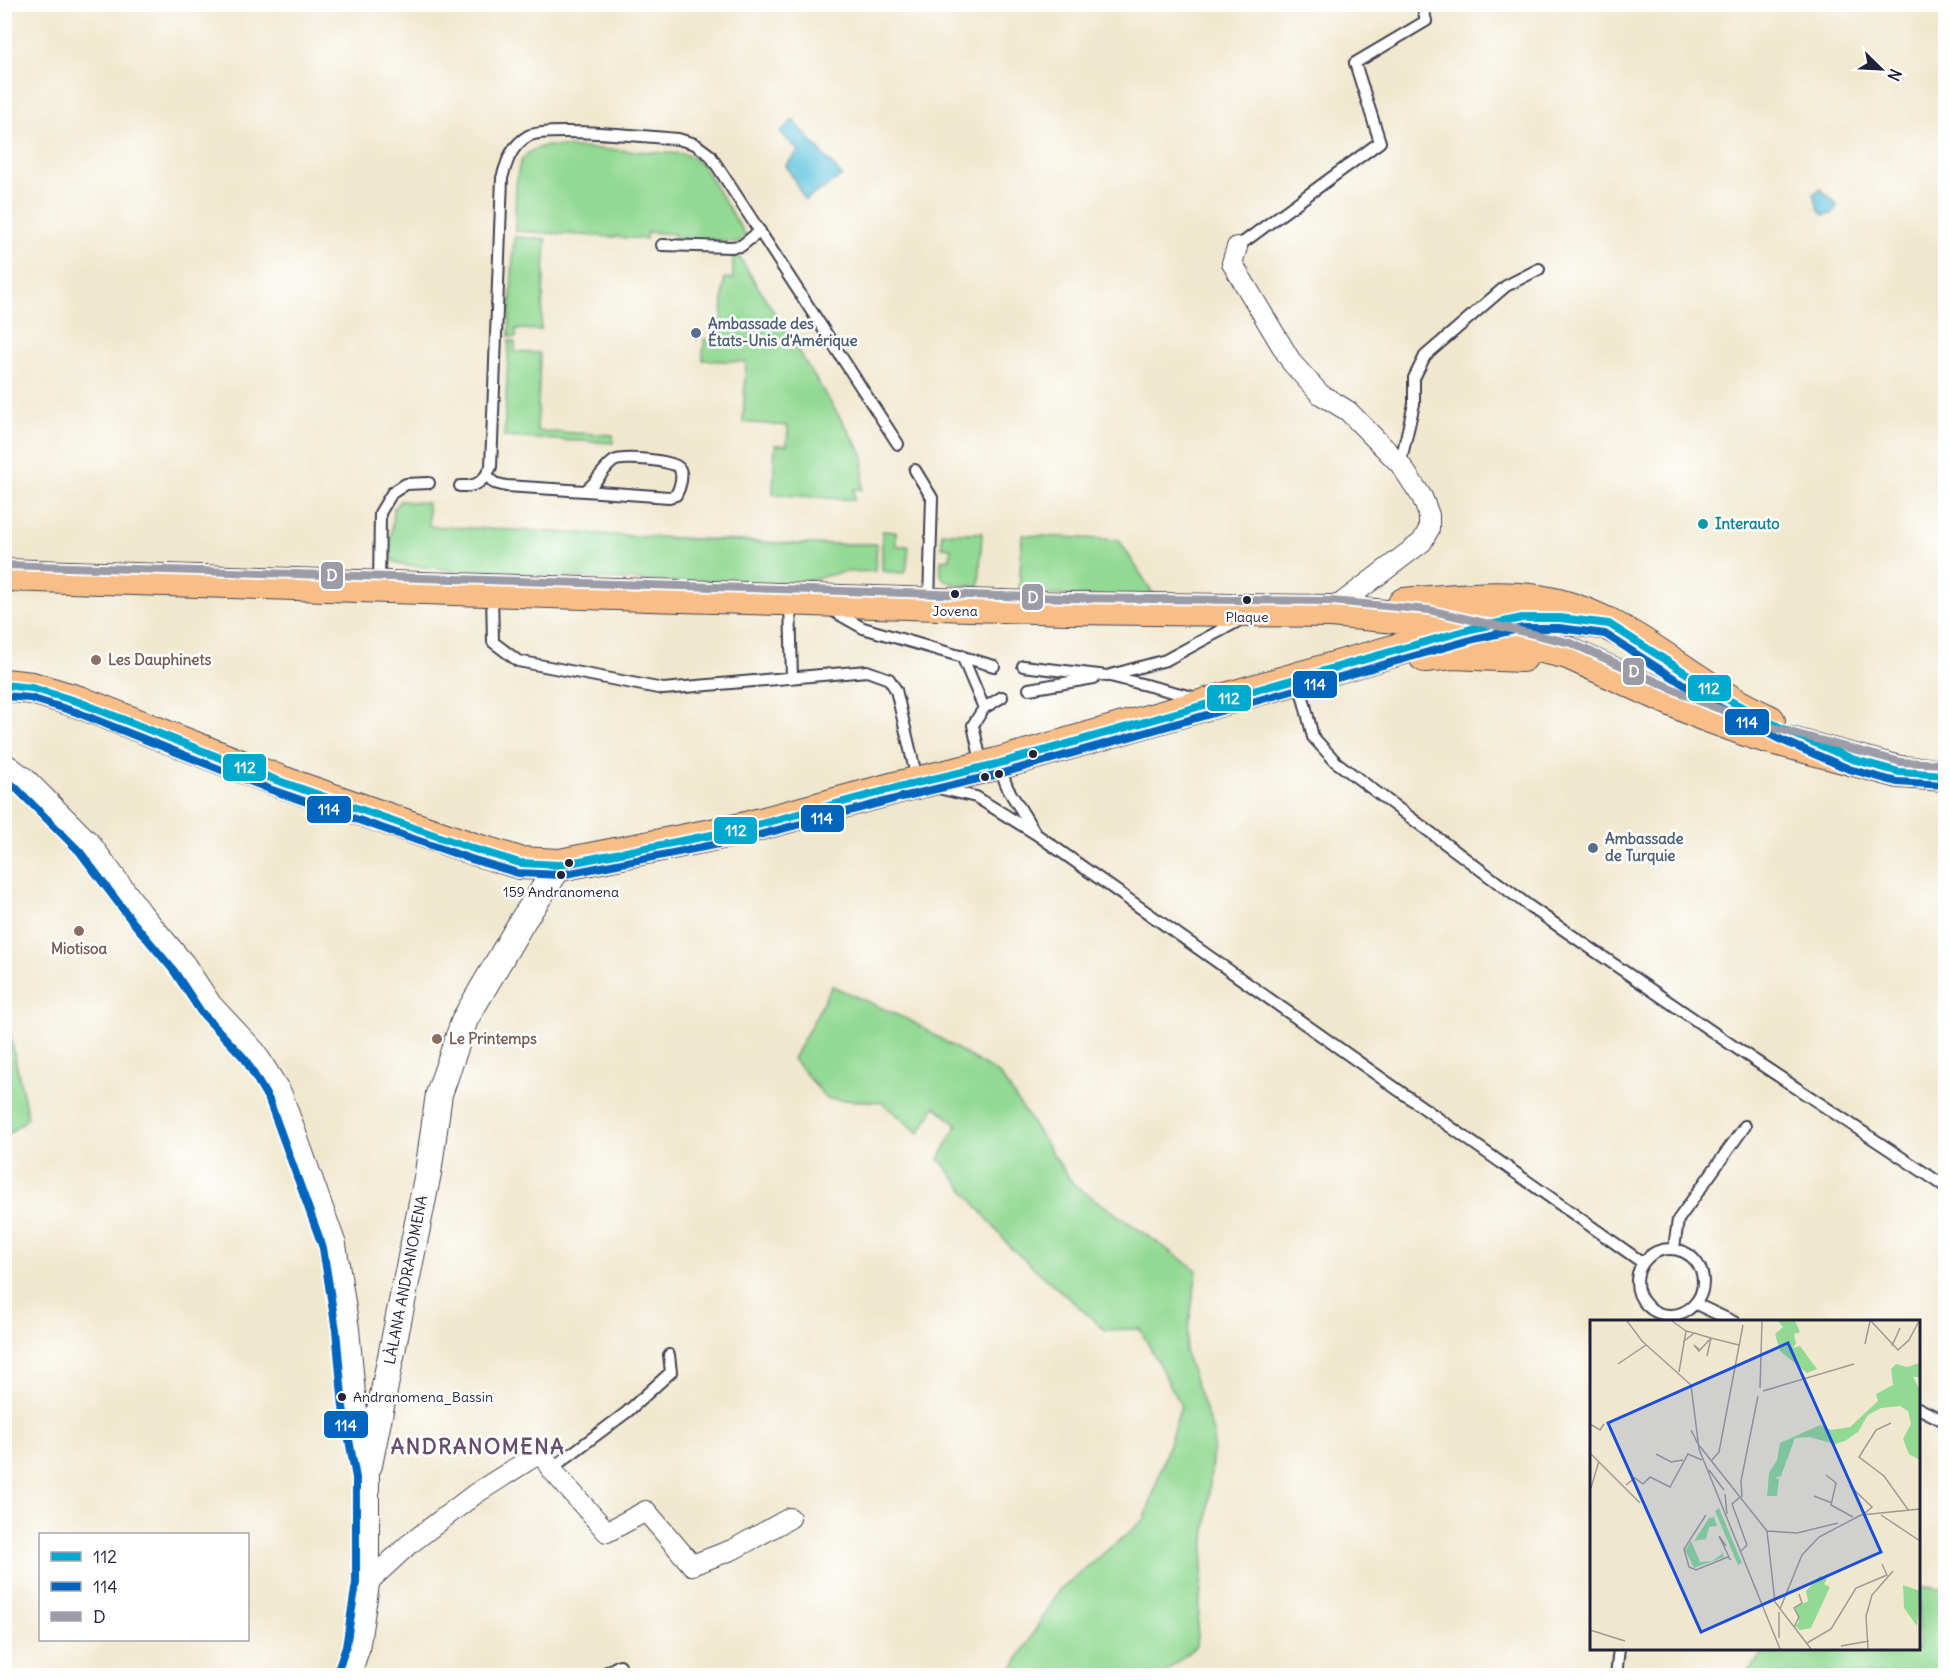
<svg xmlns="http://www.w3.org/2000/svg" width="1950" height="1680" viewBox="0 0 1950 1680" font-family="Delius,sans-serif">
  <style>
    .green { fill: #92d993; stroke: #5a7e67; stroke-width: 1.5 }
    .water { fill: #5ec2db; stroke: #40728b; stroke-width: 1.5 }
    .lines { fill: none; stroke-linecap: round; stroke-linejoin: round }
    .service-casing { stroke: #414051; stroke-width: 14 }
    .minor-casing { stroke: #414051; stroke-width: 22 }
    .tertiary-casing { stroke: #414051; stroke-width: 28 }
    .primary-casing { stroke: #414051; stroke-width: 34 }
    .service { stroke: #fff; stroke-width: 10 }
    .minor { stroke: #fff; stroke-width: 20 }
    .tertiary { stroke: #fff; stroke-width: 26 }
    .primary { stroke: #f7be88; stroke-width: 32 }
    .bus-1-casing { stroke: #fff; stroke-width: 12 }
    .bus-2-casing { stroke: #fff; stroke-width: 12 }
    .bus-3-casing { stroke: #fff; stroke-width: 12 }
    .bus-1 { stroke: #00a9ce; stroke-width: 8 }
    .bus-2 { stroke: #0065bd; stroke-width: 8 }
    .bus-3 { stroke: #9c9ca7; stroke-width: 8 }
    .service-dot { fill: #5c6f8a; stroke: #fff; stroke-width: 2 }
    .culture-dot { fill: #0f9aa8; stroke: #fff; stroke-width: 2 }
    .bus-dot { fill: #22223b; stroke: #fff; stroke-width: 2 }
    .education-dot { fill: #8d6e63; stroke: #fff; stroke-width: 2 }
    .labels { text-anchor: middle; stroke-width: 5; stroke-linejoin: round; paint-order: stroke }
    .bus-label { font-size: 14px; fill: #22223b; stroke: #fff }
    .service-label { font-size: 15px; font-weight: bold; fill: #4e5e75; stroke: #fff; text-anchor: start }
    .culture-label { font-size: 15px; font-weight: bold; fill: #0d838f; stroke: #fff; text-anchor: start }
    .education-label { font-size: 15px; font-weight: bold; fill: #785e54; stroke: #fff; text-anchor: start }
    .street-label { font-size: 15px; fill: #22223b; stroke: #fff }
    .district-label { font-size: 21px; font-weight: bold; letter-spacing: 1.5px; fill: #664e6e; stroke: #fff }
    .inset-road { fill: none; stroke: #9e9993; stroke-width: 1.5 }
    .view { fill: #1d4ed8; fill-opacity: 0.15; stroke: #1d4ed8; stroke-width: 3 }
    .inset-edge { fill: none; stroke: #22223b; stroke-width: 3 }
    .line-badge { stroke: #fff; stroke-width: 2 }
    .badge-label { font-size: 16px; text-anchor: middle; font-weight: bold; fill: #fff }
  </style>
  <rect width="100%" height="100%" fill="#fff"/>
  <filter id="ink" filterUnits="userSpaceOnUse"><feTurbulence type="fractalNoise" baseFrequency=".0167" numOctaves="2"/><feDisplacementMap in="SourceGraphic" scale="12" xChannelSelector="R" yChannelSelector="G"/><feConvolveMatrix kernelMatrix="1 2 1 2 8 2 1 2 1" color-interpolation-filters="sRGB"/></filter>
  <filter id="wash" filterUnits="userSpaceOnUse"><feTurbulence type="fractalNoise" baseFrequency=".008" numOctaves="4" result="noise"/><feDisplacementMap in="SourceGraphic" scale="24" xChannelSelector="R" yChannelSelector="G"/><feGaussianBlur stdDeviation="1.35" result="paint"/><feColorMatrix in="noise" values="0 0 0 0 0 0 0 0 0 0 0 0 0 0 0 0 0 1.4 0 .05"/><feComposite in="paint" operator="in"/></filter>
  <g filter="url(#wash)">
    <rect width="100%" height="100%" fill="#f0e8ce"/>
    <!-- green -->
    <path class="green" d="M545,146L683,154L694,158L702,165L746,236L738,242L675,239V234L647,232L646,239L515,231C516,213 513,169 524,157C530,150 538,148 545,146Z
      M514,237L546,239L541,330L516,329V337H509Z
      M738,255L864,456L862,489H854V500L773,494L775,445H787L788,426L743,422L746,362L703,360L704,339L721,340L724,278L733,279V256Z
      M509,341L515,342V352L540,353L537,431L613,435V443L504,437Z
      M400,501L428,503L429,526L799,544H877L875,571L843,572L779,587L457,572L439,568L401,565L393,561L389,552L393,516L394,508Z
      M882,531L896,532V546H909L906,571L903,573L882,571Z
      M942,533H982L979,586C969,585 946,587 941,575C940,571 941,564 941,560L950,559L951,548L942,547Z
      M1022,535L1119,540L1156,598L1019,594Z
      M832,986L913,1022L1000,1075L1073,1184L1197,1270L1185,1352L1214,1435L1196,1646L1162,1675H1009L1058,1591L1145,1519L1181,1406L1140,1329L1105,1330L1010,1247L939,1159L957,1125L935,1106L919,1133L881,1102L827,1099L793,1059Z
      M5,1023L9,1030L28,1118L5,1137Z
      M1919,1586L1945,1590V1675H1745L1767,1649L1918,1648Z"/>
    <!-- water -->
    <path class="water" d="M793,120L842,176L805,200L786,165L799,151L780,132Z
      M1820,189L1832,199L1837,205L1832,214L1824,215L1819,210L1813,194Z"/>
  </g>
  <g filter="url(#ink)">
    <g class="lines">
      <!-- service casing -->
      <g class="service-casing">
        <path id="service" d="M662,245L731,247L741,246L760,231
          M1237,247L1380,142L1355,63L1426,21L1422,4
          M1400,464L1414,404V378L1425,356L1506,286L1539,269
          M915,470L932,498L929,601
          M487,475L494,483L506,486L585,491C597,483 604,467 614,461C623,456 673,460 679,468C684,475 680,488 676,495L669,497L585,491
          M460,486C477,487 483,482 491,467L502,178C507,161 511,146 528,136C547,126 650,137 678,139L695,144L710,155L898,444
          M379,585L380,513L392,493L406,484L429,483
          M492,594L493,642L518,661L663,689L867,671L889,679L896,690L917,779
          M790,603L792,678
          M831,610L863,628L994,666
          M962,656L984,708
          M1023,666L1107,676L1166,660L1242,619
          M1110,676L1197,698
          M1299,681L1313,737L1336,762L1529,906L1739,1050L1946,1187
          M1029,689L1094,678
          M982,766L973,725L984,708L1002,697
          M999,766L1008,789L1034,831
          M938,788L976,797L1036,834L1643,1263
          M1674,1248L1678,1220L1745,1126
          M1637 1282a33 33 0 1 1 66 0a33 33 0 1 1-66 0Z
          M1696,1304L1734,1322
          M1918,1408L1946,1422
          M551,1469L627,1412L671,1372L669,1355
          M600,1676L620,1665
          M1616,1676L1619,1648"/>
      </g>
      <!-- minor casing -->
      <g class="minor-casing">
        <path id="minor" d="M1237,247L1232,263L1292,363L1320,394L1348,411L1400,464L1422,497L1429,515V529L1422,542L1331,611
          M366,1584L407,1546L475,1494L541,1452L551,1469L607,1532L646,1511L692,1565L734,1549L790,1518"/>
      </g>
      <!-- tertiary casing -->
      <g class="tertiary-casing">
        <path id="tertiary" d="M4,766L23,780L88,845L140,915L182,965L209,1006L253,1053L279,1095L333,1245L346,1329L353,1405L366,1477V1584L356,1649L347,1676
          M369,1465L428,1173L439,1094L465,1019L523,920L560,865"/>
      </g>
      <!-- primary casing -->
      <g class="primary-casing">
        <path id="primary" d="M4,575L1068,608L1331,611L1428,620L1568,653L1702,714L1757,734L1899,772L1946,775
          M1404,604C1452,601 1511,592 1558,605C1621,621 1670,665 1725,698C1739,707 1754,714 1769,721
          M1425,656L1453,653L1522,656
          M4,685L32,688L79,702L276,780L474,849L520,863L560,865L742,829L899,787L997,764L1471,629L1522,618H1560L1609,624"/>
      </g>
      <!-- service -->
      <use href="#service" class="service"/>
      <!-- minor -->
      <use href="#minor" class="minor"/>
      <!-- tertiary -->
      <use href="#tertiary" class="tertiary"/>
      <!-- primary -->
      <use href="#primary" class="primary"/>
      <!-- bus-1 casing -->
      <g class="bus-1-casing">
        <path id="bus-1" d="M4,685L32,688L79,702L276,780L474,849L520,863L560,865L742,829L899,787L997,764L1471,629L1522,618H1560L1609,624L1725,698L1781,728L1852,759L1899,772L1946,775"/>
      </g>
      <!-- bus-2 casing -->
      <g class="bus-2-casing">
        <path id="bus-2" d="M4,696L30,698L76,712L272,790L471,859L518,873L561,875L744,839L902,797L999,774L1474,639L1523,628H1559L1605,634L1719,707L1777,738L1849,769L1897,782L1945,785
          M4,779L16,788L80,852L132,921L174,971L201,1012L245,1059L269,1100L323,1248L336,1330L343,1407L356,1478V1583L346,1647L337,1673"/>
      </g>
      <!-- bus-3 casing -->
      <g class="bus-3-casing">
        <path id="bus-3" d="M4,565L1068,598L1331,601L1429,610L1571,643L1706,704L1760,724L1901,762L1946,764"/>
      </g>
      <!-- bus-1 -->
      <use href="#bus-1" class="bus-1"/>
      <!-- bus-2 -->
      <use href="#bus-2" class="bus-2"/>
      <!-- bus-3 -->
      <use href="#bus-3" class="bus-3"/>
    </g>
  </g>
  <!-- markers -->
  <g class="service-dot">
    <circle cx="696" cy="333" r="6"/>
    <circle cx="1593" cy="848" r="6"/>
  </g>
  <circle class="culture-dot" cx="1703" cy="524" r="6"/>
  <g class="bus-dot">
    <circle cx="955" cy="594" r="5"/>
    <circle cx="1247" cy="600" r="5"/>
    <circle cx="1033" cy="754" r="5"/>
    <circle cx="999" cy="774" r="5"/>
    <circle cx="985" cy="777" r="5"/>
    <circle cx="569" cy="863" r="5"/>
    <circle cx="561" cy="875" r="5"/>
    <circle cx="342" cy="1397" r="5"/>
  </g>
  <g class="education-dot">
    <circle cx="96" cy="660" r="6"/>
    <circle cx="79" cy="931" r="6"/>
    <circle cx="437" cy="1039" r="6"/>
  </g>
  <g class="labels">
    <!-- bus labels -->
    <g class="bus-label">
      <text x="955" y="616">Jovena</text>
      <text x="1247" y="622">Plaque</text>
      <text x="561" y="897">159 Andranomena</text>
      <text x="353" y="1402" text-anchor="start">Andranomena_Bassin</text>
    </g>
    <!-- service labels -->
    <g class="service-label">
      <text x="708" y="329">Ambassade des<tspan x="708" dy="17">États-Unis d'Amérique</tspan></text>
      <text x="1605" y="844">Ambassade<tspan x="1605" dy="17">de Turquie</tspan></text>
    </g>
    <!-- culture labels -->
    <g class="culture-label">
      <text x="1715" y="529">Interauto</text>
    </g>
    <!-- education labels -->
    <g class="education-label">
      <text x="108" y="665">Les Dauphinets</text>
      <text x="79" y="954" text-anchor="middle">Miotisoa</text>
      <text x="449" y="1044">Le Printemps</text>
    </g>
    <!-- street labels -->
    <g class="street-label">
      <text transform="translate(406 1280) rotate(-79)" y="5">LÀLANA ANDRANOMENA</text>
    </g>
    <!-- district labels -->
    <g class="district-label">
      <text x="478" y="1454">ANDRANOMENA</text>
    </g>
  </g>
  <!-- overview -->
  <g transform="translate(1590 1320)">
    <rect width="330" height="330" fill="#f0e8ce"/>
    <path d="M188,1H205L210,12L204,14L206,23L203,28L210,26L227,49L217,53L190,31L185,14L193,7ZM330,43V57H323L330,70V140L319,134L313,119L321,104L318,91L310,86L291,88L278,95L268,112L255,121L245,124L219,117L205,118L191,156L185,158L189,159L187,176H177L179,153L187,140L190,123L230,105L241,110L260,107L288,81L286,74L303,65L301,49L306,44L317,47ZM129,188L152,243L148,245L125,191ZM124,197L127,206L119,207L116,219L104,221L119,198ZM101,221L110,242L122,241L132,234L129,225L134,237L104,248L95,230ZM230,256L237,259L234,264L240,267L221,308L210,310L205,306L209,302L205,288L218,281L216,271ZM313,265L330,271L327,306L314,288Z" fill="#92d993"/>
    <path class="inset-road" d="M37,1L52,21L101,65L109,129L190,329M82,1L96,11L89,52M281,1L308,30L319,20L329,1M104,13L121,18L117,36M93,22L104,13L96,11M275,24L280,1M302,26L310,8M110,30L104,25L109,31L121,18L149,25M28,44L56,25M170,68L172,1M173,71L264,44M301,103L286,110L269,137L294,156L319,191M0,104L10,110L14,104M101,110L108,124L177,211L185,282L221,329M0,133L50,183M66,134L81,142L93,140M122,140L129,132L153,5M119,150L134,170M236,155L246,163L241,185L263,197M36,165L45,158L53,164L60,157L80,167L98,134L112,140M260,166L282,187L274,194M1,168L9,141M135,174L137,194M224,176L242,183M150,177L142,184L157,225L151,231M152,177L151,161L168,76M116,195L94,229L99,247L106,250L138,237L141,240M291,195L330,221M177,211L207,213L248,203M136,226L129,216L139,237M190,289L212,235L229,217L271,195L330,189M204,307L209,297L204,288L212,283L209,274M0,310L35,321M189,318V292M217,323L241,309L266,268L297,255L292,244M251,326L279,321M278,329L276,296L282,275L303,251"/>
    <path class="view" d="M198,23L291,232L111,312L18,103Z"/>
    <rect width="330" height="330" class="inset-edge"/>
  </g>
  <g class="line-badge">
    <rect x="320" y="561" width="24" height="29" rx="6" fill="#9c9ca7"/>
    <rect x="1021" y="583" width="23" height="28" rx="6" fill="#9c9ca7"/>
    <rect x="1622" y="657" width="23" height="29" rx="6" fill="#9c9ca7"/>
    <rect x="1292" y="670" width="46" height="29" rx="6" fill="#0065bd"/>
    <rect x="1687" y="674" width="45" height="28" rx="6" fill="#00a9ce"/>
    <rect x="1206" y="684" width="46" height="28" rx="6" fill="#00a9ce"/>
    <rect x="1724" y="708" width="46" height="28" rx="6" fill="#0065bd"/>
    <rect x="222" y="753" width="45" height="29" rx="6" fill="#00a9ce"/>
    <rect x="306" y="795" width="46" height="29" rx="6" fill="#0065bd"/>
    <rect x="800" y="804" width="45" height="29" rx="6" fill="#0065bd"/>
    <rect x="713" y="816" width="45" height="29" rx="6" fill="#00a9ce"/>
    <rect x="323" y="1410" width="46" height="29" rx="6" fill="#0065bd"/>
  </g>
  <g class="badge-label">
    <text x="332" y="581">D</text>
    <text x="1033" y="603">D</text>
    <text x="1634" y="677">D</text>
    <text x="1315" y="690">114</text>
    <text x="1709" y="694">112</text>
    <text x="1229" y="704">112</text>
    <text x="1747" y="728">114</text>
    <text x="245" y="773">112</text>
    <text x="329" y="815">114</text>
    <text x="822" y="824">114</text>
    <text x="736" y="836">112</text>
    <text x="346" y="1431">114</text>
  </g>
  <!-- margin -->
  <rect width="1950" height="1680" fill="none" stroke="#fff" stroke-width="24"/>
  <!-- legend -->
  <rect x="39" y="1533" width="210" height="108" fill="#ffffff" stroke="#a7a7b1" stroke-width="1.5"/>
  <rect x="51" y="1552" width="30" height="9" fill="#00a9ce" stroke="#a7a7b1" stroke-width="1.5"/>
  <text x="93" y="1563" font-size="18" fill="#22223b">112</text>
  <rect x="51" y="1582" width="30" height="9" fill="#0065bd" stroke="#a7a7b1" stroke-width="1.5"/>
  <text x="93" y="1593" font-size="18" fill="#22223b">114</text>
  <rect x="51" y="1612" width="30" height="9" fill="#9c9ca7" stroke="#a7a7b1" stroke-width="1.5"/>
  <text x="93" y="1623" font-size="18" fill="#22223b">D</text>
  <!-- north arrow -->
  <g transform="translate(1881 69) rotate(114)" stroke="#ffffff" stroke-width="4.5" paint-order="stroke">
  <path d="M0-4.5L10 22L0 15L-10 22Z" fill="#22223b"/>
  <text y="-9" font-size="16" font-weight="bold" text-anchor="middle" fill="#22223b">N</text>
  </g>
</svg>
